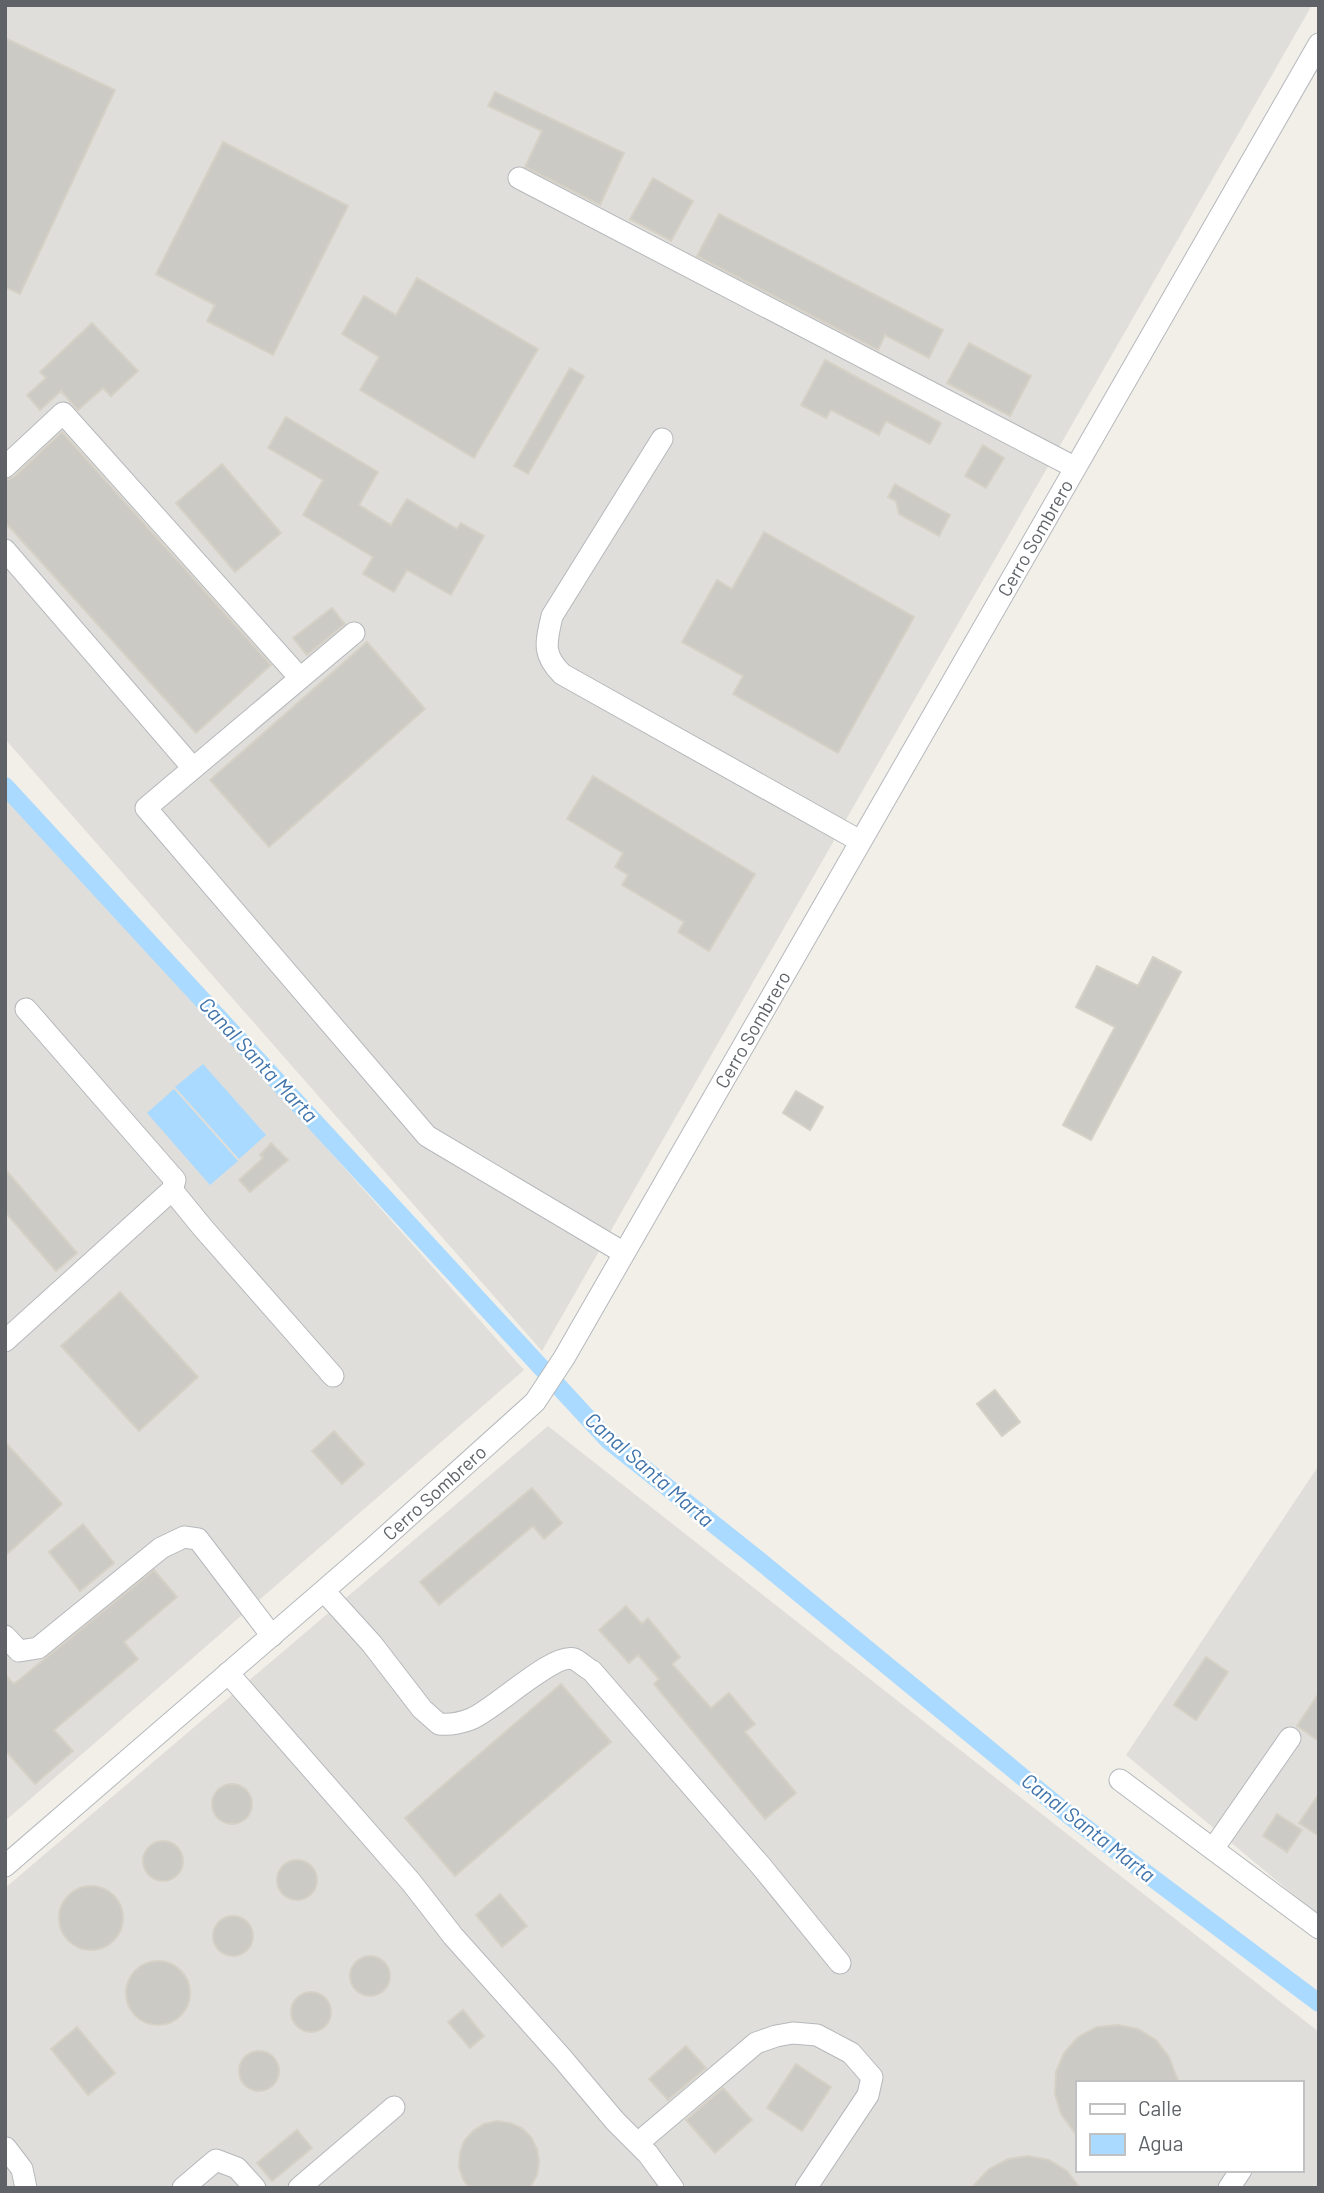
<svg xmlns="http://www.w3.org/2000/svg" width="1324" height="2193" viewBox="0 0 1324 2193" font-family="Barlow,sans-serif">
  <style>
    .industrial { fill: #e0deda; fill-rule: evenodd }
    .water { fill: #aadaff }
    .lines { fill: none; stroke-linecap: round; stroke-linejoin: round }
    .canal { stroke: #aadaff; stroke-width: 18 }
    .building { fill: #cccac5; stroke: #d6d1c6; stroke-width: 2 }
    .minor-casing { stroke: #b5b8bc; stroke-width: 23 }
    .minor { stroke: #fff; stroke-width: 21 }
    .labels { text-anchor: middle; stroke-width: 5; stroke-linejoin: round; paint-order: stroke }
    .street-label { font-size: 19px; fill: #5f6368; stroke: #fff }
    .water-label { font-size: 21px; font-style: italic; fill: #4174aa; stroke: #fff }
  </style>
  <rect width="100%" height="100%" fill="#f1efe8"/>
  <!-- industrial -->
  <path class="industrial" d="M5,5H1312L542,1351L5,739Z
    M5,786L524,1370L5,1821Z
    M548,1426L1319,2032V2188H5V1888ZM1077,2083H1301V2170H1077Z
    M1319,1465V1916L1126,1755Z"/>
  <!-- water -->
  <path class="water" d="M203,1064L266,1135L239,1159L175,1087Z
    M174,1089L238,1161L210,1185L147,1113Z"/>
  <g class="lines">
    <!-- canal -->
    <path class="canal" d="M5,786L608,1440L755,1557L1070,1816L1319,2003"/>
  </g>
  <!-- building -->
  <path class="building" d="M5,38L115,90L20,294L5,287Z
    M495,92L624,153L600,205L525,167L542,131L488,106Z
    M223,142L348,206L273,355L207,321L215,305L156,274Z
    M653,178L693,201L671,241L630,219Z
    M719,214L943,330L929,358L885,335L878,350L697,256Z
    M417,278L538,349L474,458L360,390L379,357L342,334L364,296L396,315Z
    M92,323L138,371L111,396L103,388L78,410L61,391L40,410L27,395L46,378L40,372Z
    M969,343L1031,376L1010,416L947,383Z
    M825,360L941,423L930,444L886,421L879,435L831,410L826,418L801,405Z
    M570,368L584,376L528,474L514,466Z
    M286,417L378,472L359,505L391,525L407,499L457,529L461,523L484,536L451,595L407,570L394,592L363,574L373,557L303,515L323,480L268,448Z
    M62,432L271,665L196,733L5,522V481L14,477Z
    M983,445L1004,458L986,488L965,476Z
    M222,464L281,533L235,572L176,503Z
    M895,484L950,515L939,536L899,514L896,501L888,497Z
    M764,532L914,617L838,753L733,694L743,676L682,642L717,580L732,589Z
    M332,608L345,624L307,655L293,638Z
    M367,642L425,709L269,847L210,780Z
    M593,776L755,874L709,951L678,932L684,922L622,885L628,875L615,867L623,853L567,819Z
    M1153,957L1181,972L1091,1140L1063,1125L1115,1027L1076,1007L1097,966L1138,986Z
    M796,1091L823,1107L810,1130L783,1113Z
    M271,1143L288,1160L250,1192L239,1180L263,1158L260,1155Z
    M5,1169L77,1253L56,1271L5,1212Z
    M120,1292L198,1377L139,1431L61,1346Z
    M995,1390L1020,1422L1002,1436L977,1404Z
    M334,1431L364,1464L342,1484L312,1451Z
    M5,1442L62,1504L5,1556Z
    M532,1488L562,1523L544,1539L533,1526L439,1605L420,1582Z
    M83,1524L114,1563L80,1591L49,1552Z
    M154,1570L177,1597L124,1642L138,1659L54,1730L73,1751L35,1784L5,1750V1675L14,1684Z
    M626,1606L642,1624L648,1618L661,1634L680,1657L672,1664L711,1708L729,1693L755,1724L745,1732L796,1793L765,1819L654,1684L659,1679L638,1655L629,1663L599,1630Z
    M1206,1657L1228,1672L1196,1720L1174,1705Z
    M561,1684L611,1742L455,1876L405,1818Z
    M1319,1693V1741L1297,1726Z
    M212 1804a20 20 0 1 1 40 0a20 20 0 1 1-40 0Z
    M1319,1794V1836L1299,1823Z
    M1277,1814L1302,1830L1287,1852L1263,1836Z
    M143 1861a20 20 0 1 1 40 0a20 20 0 1 1-40 0Z
    M277 1880a20 20 0 1 1 40 0a20 20 0 1 1-40 0Z
    M59 1918a32 32 0 1 1 64 0a32 32 0 1 1-64 0Z
    M500,1894L527,1926L502,1947L476,1915Z
    M213 1936a20 20 0 1 1 40 0a20 20 0 1 1-40 0Z
    M350 1976a20 20 0 1 1 40 0a20 20 0 1 1-40 0Z
    M126 1993a32 32 0 1 1 64 0a32 32 0 1 1-64 0Z
    M291 2012a20 20 0 1 1 40 0a20 20 0 1 1-40 0Z
    M463,2010L484,2036L470,2048L448,2022Z
    M1118,2025L1138,2029L1156,2040L1169,2057L1179,2083H1077V2136L1061,2114L1055,2094L1056,2072L1064,2053L1078,2037L1097,2027Z
    M77,2027L115,2073L88,2095L51,2049Z
    M686,2046L706,2068L668,2100L649,2079Z
    M239 2071a20 20 0 1 1 40 0a20 20 0 1 1-40 0Z
    M796,2064L831,2087L802,2131L767,2108Z
    M723,2088L752,2120L715,2153L686,2120Z
    M497,2121L510,2123L522,2128L531,2137L537,2149L539,2162L537,2175L530,2188H469L463,2179L459,2167L460,2153L464,2141L473,2131L484,2124Z
    M297,2130L312,2148L272,2181L257,2163Z
    M1028,2156L1049,2160L1067,2171L1080,2188H971L989,2169L1008,2159Z"/>
  <g class="lines">
    <!-- minor casing -->
    <g class="minor-casing">
      <g id="minor">
        <path d="M519,178L1074,467"/>
        <path d="M662,439L552,616C546,643 542,654 562,674L860,841"/>
        <path d="M5,467L63,413L300,678"/>
        <path d="M5,550L193,768"/>
        <path d="M354,633L146,808L427,1136L624,1253"/>
        <path d="M172,1190L203,1228L333,1376"/>
        <path d="M5,1341L172,1190L175,1180L26,1009"/>
        <path d="M324,1591L372,1644L422,1709L439,1724C450,1725 461,1723 471,1719C493,1711 553,1652 574,1659C579,1661 586,1668 592,1671L761,1866L840,1963"/>
        <path d="M5,1636L19,1651L38,1648L161,1548L184,1537L198,1539L272,1636"/>
        <path d="M228,1673L411,1882L453,1936L562,2058L615,2121L648,2154L673,2188"/>
        <path d="M1120,1780L1319,1928"/>
        <path d="M1213,1849L1290,1738"/>
        <path id="s1" d="M5,1866L373,1548L535,1402L564,1358L1319,44"/>
        <path d="M638,2143L756,2043L776,2036L793,2033L817,2035L851,2053L872,2077L868,2095L806,2188"/>
        <path d="M6,2148L22,2169L26,2188"/>
        <path d="M183,2188L216,2160L237,2168L255,2188"/>
        <path d="M299,2188L394,2107"/>
        <path d="M1229,2188L1241,2170"/>
      </g>
    </g>
    <!-- minor -->
    <use href="#minor" class="minor"/>
  </g>
  <g class="labels">
    <!-- street labels -->
    <g class="street-label">
      <text dy="7" stroke="none"><textPath href="#s1" startOffset="1703">Cerro Sombrero</textPath></text>
      <text dy="7" stroke="none"><textPath href="#s1" startOffset="1136">Cerro Sombrero</textPath></text>
      <text dy="7" stroke="none"><textPath href="#s1" startOffset="569">Cerro Sombrero</textPath></text>
    </g>
    <!-- water labels -->
    <g class="water-label">
      <text transform="translate(258 1060) rotate(47)" y="7">Canal Santa Marta</text>
      <text transform="translate(649 1470) rotate(41)" y="7">Canal Santa Marta</text>
      <text transform="translate(1088 1828) rotate(38)" y="7">Canal Santa Marta</text>
    </g>
  </g>
  <!-- border -->
  <rect width="1324" height="2193" fill="none" stroke="#5f6368" stroke-width="14"/>
  <!-- legend -->
  <rect x="1076" y="2081" width="228" height="91" fill="#ffffff" stroke="#bfc1c3" stroke-width="2"/>
  <rect x="1090" y="2104" width="35" height="10" fill="#ffffff" stroke="#bfc1c3" stroke-width="2"/>
  <text x="1138" y="2116" font-size="21" fill="#5f6368">Calle</text>
  <rect x="1090" y="2134" width="35" height="21" fill="#aadaff" stroke="#bfc1c3" stroke-width="2"/>
  <text x="1138" y="2151" font-size="21" fill="#5f6368">Agua</text>
</svg>
